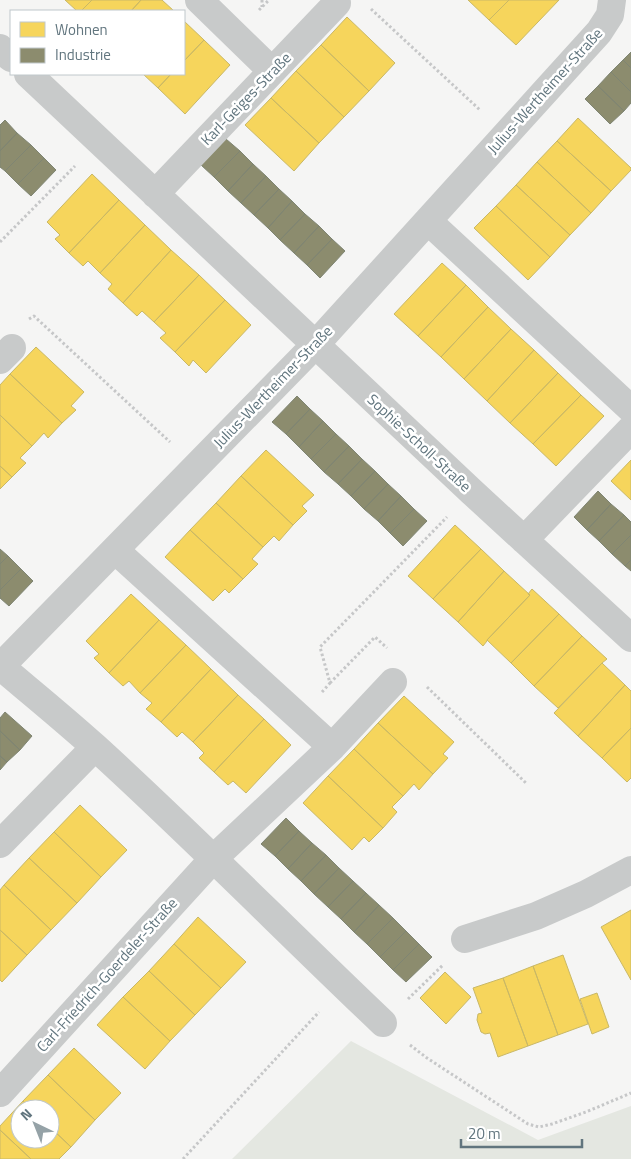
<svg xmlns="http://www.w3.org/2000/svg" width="631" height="1159" viewBox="0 0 631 1159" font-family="'Titillium Web',sans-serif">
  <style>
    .green { fill: #e4e7e1 }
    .homes { fill: #f6d55c; stroke: #c9b866 }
    .industry { fill: #8c8c6e; stroke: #7f8573 }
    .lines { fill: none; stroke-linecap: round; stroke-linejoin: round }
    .path { stroke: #c6c7c8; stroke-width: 3; stroke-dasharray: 2.5 2.5; stroke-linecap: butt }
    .minor { stroke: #c8caca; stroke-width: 28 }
    .labels { text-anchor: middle; stroke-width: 5; stroke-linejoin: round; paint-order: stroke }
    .street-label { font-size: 15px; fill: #61757e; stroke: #fff }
  </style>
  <rect width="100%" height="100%" fill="#f5f5f4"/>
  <!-- green -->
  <path class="green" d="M351,1041L538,1140L631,1106V1159H232Z"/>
  <!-- homes -->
  <path class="homes" d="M65,0H92L81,11H77Z
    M92,0H141L131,11H81Z
    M141,0H162L174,11H131Z
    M468,0H509L489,20Z
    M509,0H559L516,45L489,20Z
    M347,17L395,63L369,91L321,45Z
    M184,21L204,40L184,61Z
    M204,40L230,65L185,114L158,88L171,74H184V61Z
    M321,45L369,91L344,117L296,71Z
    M296,71L344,117L319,143L271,98Z
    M143,74H171L158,88Z
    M271,98L319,143L294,171L245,125Z
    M578,118L631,168V170L611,191L557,141Z
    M557,141L611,191L591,213L537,162Z
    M537,162L591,213L570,235L516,185Z
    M92,174L119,200L69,253L55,239L60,235L47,222Z
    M516,185L570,235L550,257L496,206Z
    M119,200L145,225L100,273L88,261L83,266L69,253Z
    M496,206L550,257L528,280L474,228Z
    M145,225L171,250L123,303L108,289L112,284L100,273Z
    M171,250L199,275L154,322L142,311L137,316L123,303Z
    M442,263L466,285L418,336L394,314Z
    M199,275L225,300L175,352L160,338L166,333L154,322Z
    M466,285L488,307L441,357L418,336Z
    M225,300L251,325L206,373L193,360L189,366L175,352Z
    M488,307L511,329L464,379L441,357Z
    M511,329L534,350L487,401L464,379Z
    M36,347L84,392L71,406L76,410L62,423L10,374Z
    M534,350L558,373L510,423L487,401Z
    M558,373L581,395L533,444L510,423Z
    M10,374L62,423L48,438L44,433L32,446L0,415V385Z
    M581,395L604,416L556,466L533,444Z
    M0,415L32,446L20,458L26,463L12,477L0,466Z
    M266,450L314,495L302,506L307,511L293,525L241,476Z
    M631,460V500L611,481Z
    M0,466L12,477L0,489Z
    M241,476L293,525L279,541L274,536L263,547L216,503Z
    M216,503L263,547L252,559L258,564L243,579L190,530Z
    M455,525L481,549L433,599L408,576Z
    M190,530L243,579L229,593L225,589L213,601L165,557Z
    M481,549L504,571L458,622L433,599Z
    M504,571L530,595L487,640V641L483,646L458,622Z
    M532,589L559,614L511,663L487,640L530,595L528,594Z
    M131,594L159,620L109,673L94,658L99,654L86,641Z
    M559,614L582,636L534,686L511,663Z
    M159,620L186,645L140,693L129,681L123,686L109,673Z
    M582,636L607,659L602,663L558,708L534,686Z
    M186,645L211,669L161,722L146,709L152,703L140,693Z
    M602,663L625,685L578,736L554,713Z
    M211,669L238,695L193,742L182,732L177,737L161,722Z
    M625,685L631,691V728L602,758L578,736Z
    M238,695L264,719L214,772L199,758L204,753L193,742Z
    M404,696L454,742L443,754L448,758L433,774L378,723Z
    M264,719L291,745L246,793L233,781L228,785L214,772Z
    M378,723L433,774L419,790L414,784L403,796L354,749Z
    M631,728V778L627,782L602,758Z
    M354,749L403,796L392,807L397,812L383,828L328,776Z
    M328,776L383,828L369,842L364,837L352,850L303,803Z
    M80,805L127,850L101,877L54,832Z
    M54,832L101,877L77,903L29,858Z
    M29,858L77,903L51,930L4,885Z
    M4,885L51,930L27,955L0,930V890Z
    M631,910V980L601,927Z
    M198,917L246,962L221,988L174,944Z
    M0,930L27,955L2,982L0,980Z
    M174,944L221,988L195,1015L149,971Z
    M563,955L588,1024L558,1035L533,966Z
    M533,966L558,1035L528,1046L503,978Z
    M149,971L195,1015L170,1041L123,997Z
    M445,972L471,997L446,1024L420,998Z
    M503,978L528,1046L498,1057L490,1033L485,1034L481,1032L477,1020L478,1014L482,1013L473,988Z
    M597,993L609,1027L592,1034L580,999Z
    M123,997L170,1041L145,1069L97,1025Z
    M74,1048L121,1093L95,1120L48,1075Z
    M48,1075L95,1120L71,1147L50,1127V1109H31L23,1101Z
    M23,1101L31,1109H20V1139H50V1127L71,1147L59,1159H31L0,1130V1126Z
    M0,1130L31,1159H0Z"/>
  <!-- industry -->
  <path class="industry" d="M631,52V68L623,60Z
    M623,60L631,68V92L611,72Z
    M611,72L631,92V103L624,111L598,86Z
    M598,86L624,111L610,124L585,99Z
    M5,120L17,133L0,151V125Z
    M17,133L31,145L5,171L0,167V151Z
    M226,139L240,151L214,177L201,165Z
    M31,145L44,158L18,184L5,171Z
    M240,151L253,164L228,191L214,177Z
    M44,158L56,170L31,196L18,184Z
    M253,164L266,176L241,203L228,191Z
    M266,176L279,189L254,215L241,203Z
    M279,189L292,201L268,228L254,215Z
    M292,201L305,214L280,240L268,228Z
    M305,214L319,226L294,253L280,240Z
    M319,226L332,239L307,265L294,253Z
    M332,239L345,251L320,278L307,265Z
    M297,396L310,409L286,434L272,422Z
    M310,409L323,421L299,447L286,434Z
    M323,421L336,434L311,459L299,447Z
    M336,434L349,446L324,472L311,459Z
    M349,446L362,459L338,484L324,472Z
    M362,459L375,471L351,496L338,484Z
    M375,471L388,484L364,509L351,496Z
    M388,484L401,496L378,521L364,509Z
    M598,491L611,504L587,530L574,517Z
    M401,496L414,509L390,533L378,521Z
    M611,504L624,515L599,541L587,530Z
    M414,509L427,521L403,546L390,533Z
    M624,515L631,522V535L612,554L599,541Z
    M631,535V560L625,566L612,554Z
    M0,549L8,556L0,564Z
    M8,556L21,569L0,590V564Z
    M631,560V571L625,566Z
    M21,569L33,581L9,606L0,598V590Z
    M5,712L32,736L20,750L0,731V718Z
    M0,731L20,750L7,762L0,756Z
    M0,756L7,762L0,770Z
    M286,818L299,831L275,856L261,844Z
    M299,831L312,843L288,869L275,856Z
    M312,843L326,855L301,881L288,869Z
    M326,855L339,868L314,894L301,881Z
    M339,868L353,881L328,907L314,894Z
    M353,881L366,893L341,919L328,907Z
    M366,893L379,905L354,932L341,919Z
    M379,905L393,918L367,944L354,932Z
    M393,918L406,931L380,957L367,944Z
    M406,931L419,944L393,970L380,957Z
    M419,944L432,957L406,982L393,970Z"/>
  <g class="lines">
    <!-- path -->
    <path class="path" d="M262,0V7
      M371,9L480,110
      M259,10L269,0
      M0,242L75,166
      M29,319L34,316L170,442
      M330,683L375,637L387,648
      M427,687L527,784
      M322,692L330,683L320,647L447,517
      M408,999L443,965
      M410,1045L427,1058L528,1124L539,1127L552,1124L586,1112L631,1093
      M183,1159L319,1012"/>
    <!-- minor -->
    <path class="minor" d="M199,0L272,71
      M0,48L11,58
      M28,74L472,492L631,638
      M155,194L337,3
      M428,221L631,409
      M0,360L12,348
      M524,540L631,429
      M115,550L332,747
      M0,666C32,693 64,719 95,747C194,837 287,932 383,1023
      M0,667L315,345L599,32L610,15L612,0
      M0,844L95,747
      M465,939L536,916L586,894L631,870
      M0,1093L214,858L332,747L393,682"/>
  </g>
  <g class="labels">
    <!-- street labels -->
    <g class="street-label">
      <text transform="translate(545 91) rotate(-48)" y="5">Julius-Wertheimer-Straße</text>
      <text transform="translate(246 99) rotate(-46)" y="5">Karl-Geiges-Straße</text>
      <text transform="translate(273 387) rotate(-46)" y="5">Julius-Wertheimer-Straße</text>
      <text transform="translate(419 443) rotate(43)" y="5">Sophie-Scholl-Straße</text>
      <text transform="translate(107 975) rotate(-48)" y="5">Carl-Friedrich-Goerdeler-Straße</text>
    </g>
  </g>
  <!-- legend -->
  <rect x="10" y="10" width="175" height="65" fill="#ffffff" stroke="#c0c8cb"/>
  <rect x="20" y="22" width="25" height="15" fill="#f6d55c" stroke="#c0c8cb"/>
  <text x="55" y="35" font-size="15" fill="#61757e">Wohnen</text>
  <rect x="20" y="48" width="25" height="15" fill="#8c8c6e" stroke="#c0c8cb"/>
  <text x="55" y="60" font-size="15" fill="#61757e">Industrie</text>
  <!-- north arrow -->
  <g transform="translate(35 1124) rotate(317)"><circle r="24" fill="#ffffff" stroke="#c0c8cb"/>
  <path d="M0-4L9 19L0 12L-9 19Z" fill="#95a2a7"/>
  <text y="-8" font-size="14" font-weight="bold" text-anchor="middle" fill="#61757e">N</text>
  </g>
  <!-- scale -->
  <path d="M461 1139v8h121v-8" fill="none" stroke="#61757e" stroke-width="2.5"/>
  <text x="468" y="1139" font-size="15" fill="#61757e" stroke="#ffffff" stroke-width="4" paint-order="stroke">20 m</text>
</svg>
